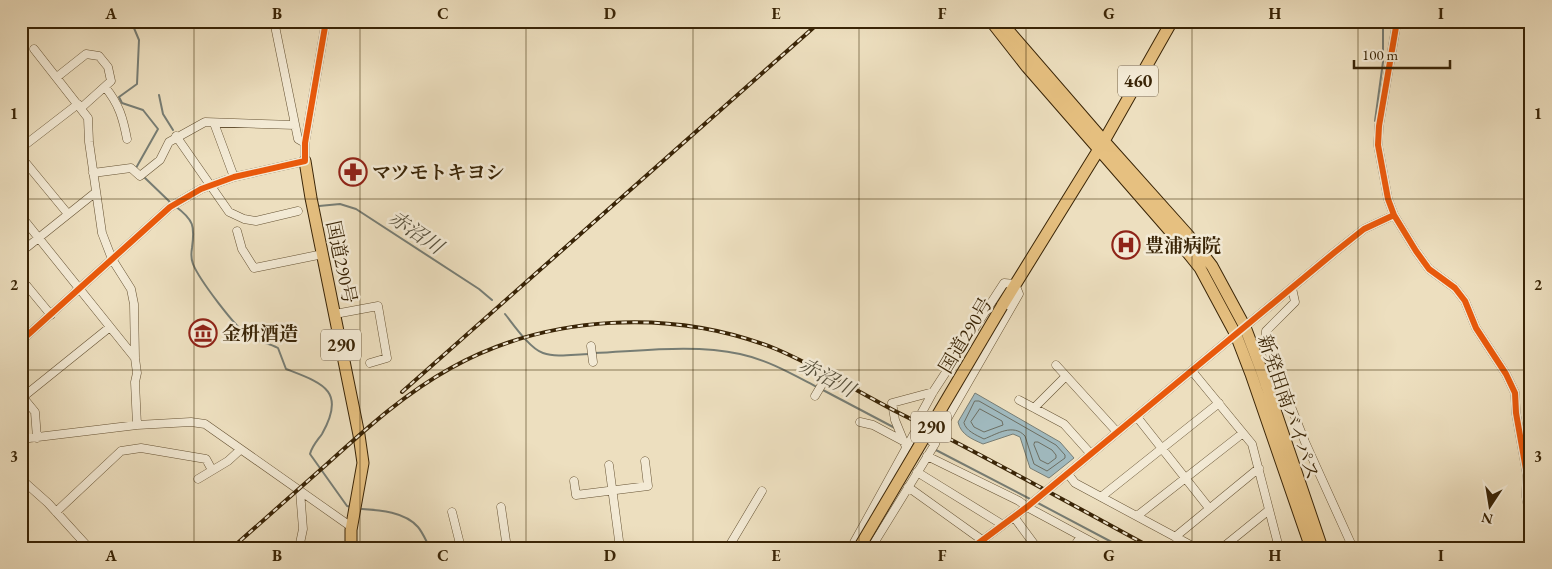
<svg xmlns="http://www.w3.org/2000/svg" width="1552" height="569" viewBox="0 0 1552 569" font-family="'EB Garamond','Noto Serif JP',serif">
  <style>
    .water { fill: #a0b9be; stroke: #777d74 }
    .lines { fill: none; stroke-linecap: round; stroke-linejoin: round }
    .shore { stroke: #6c6e62; stroke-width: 1 }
    .stream { stroke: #777d74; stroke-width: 2 }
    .minor-casing { stroke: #665334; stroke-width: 9 }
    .highway-casing { stroke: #392406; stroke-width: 13 }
    .minor { stroke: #f3ead5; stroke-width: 8 }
    .highway { stroke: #e6c080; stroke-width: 11 }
    .rail-casing { stroke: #392406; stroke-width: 4 }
    .rail { stroke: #f3ead5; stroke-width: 2; stroke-dasharray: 5.5; stroke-linecap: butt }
    .highway-bridge-casing { stroke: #392406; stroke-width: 13; stroke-linecap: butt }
    .highway-bridge { stroke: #e6c080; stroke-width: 11 }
    .cycleway-casing { stroke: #f3ead5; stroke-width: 9 }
    .cycleway { stroke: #e8590c; stroke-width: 6 }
    .grid { fill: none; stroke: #392406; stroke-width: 1; stroke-opacity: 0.55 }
    .labels { text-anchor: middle; stroke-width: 5; stroke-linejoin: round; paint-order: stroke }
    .shield { fill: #f3ead5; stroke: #715f44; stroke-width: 1 }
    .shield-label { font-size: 18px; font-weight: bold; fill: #392406 }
    .poi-label { font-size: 19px; font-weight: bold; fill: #392406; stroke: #f3ead5; text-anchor: start }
    .street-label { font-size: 19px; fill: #392406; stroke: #f3ead5 }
    .water-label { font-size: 20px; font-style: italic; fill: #58513d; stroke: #f3ead5 }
    .neatline { fill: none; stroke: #392406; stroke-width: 2 }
    .grid-label { font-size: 16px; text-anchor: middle; font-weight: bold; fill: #392406 }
  </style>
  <rect width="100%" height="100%" fill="#eddfbf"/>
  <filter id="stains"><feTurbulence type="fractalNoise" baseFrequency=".004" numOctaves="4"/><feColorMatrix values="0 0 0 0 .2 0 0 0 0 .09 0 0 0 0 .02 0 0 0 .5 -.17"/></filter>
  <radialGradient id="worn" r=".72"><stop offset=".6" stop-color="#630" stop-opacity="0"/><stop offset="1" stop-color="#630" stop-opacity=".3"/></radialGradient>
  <!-- water -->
  <path class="water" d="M975,393L1060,442L1074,458L1049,478L1030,468L1020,437L1013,434L983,444C972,439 961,435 958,422Z"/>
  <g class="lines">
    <!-- shore -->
    <path class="shore" d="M975,401H979L1056,445L1065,455V458L1047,471L1034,464L1025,436C1013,423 997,434 984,439C976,435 966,431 964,423Z
      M980,409L1002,421L1003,425L984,432L974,427L971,422Z
      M1035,442H1038L1052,450L1056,455V458L1048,464L1040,460L1034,445Z"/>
    <!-- stream -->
    <path class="stream" d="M131,21L139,40L137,84L119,97L122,103L143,110L158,129L136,168
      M159,95L163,114L173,130
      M1375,121L1383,62V21
      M144,177L171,203
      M175,206C194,220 195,226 192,248C191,254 191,259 193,264C199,279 236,329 250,337C259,342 269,343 278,348L286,369C322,383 347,390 322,434C317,441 312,446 310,454L347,506L351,507
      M319,206L340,204L356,209L479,289L492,300
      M505,314C513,324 530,349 543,353C557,358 575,354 590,354
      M594,353C641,351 694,344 740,354C768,360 792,374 817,387
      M821,389L895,428
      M934,449L1032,500
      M1036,502L1123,548
      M362,509C380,510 405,512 418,527C423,533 426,541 430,548"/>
    <!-- minor casing -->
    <g class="minor-casing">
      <path id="minor" d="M274,21L298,139L305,143
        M1397,21L1379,126L1378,145L1388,199L1394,215L1416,251L1429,269L1455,288L1465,301L1476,328L1506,374L1515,393L1516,413L1527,475L1526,496L1531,522
        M34,49L88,118L89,142L102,233L112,259L131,289L134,304L135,358L137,373L135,382L137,425
        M57,77L86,54L99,56L108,67L111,81L81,108
        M105,87C119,104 123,118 127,139
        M214,123L234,177
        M176,136L229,212L244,219L256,221L298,211
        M21,148L78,104
        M21,157L68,214
        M93,173L131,168L140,176L160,160L169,142L205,122L295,125
        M21,216L135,358
        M237,231L242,249L254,268L323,254
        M21,252L96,192
        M1004,283L1015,284L1019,294L943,426L921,414L933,392Z
        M1292,288L1295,302L1266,331L1265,341L1305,442L1353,548
        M21,291L27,286L51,315
        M335,314L378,306L387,358L370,363
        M21,341L170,207L201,189L234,177L305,161V143L326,21
        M591,346L593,362
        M1056,365L1117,432
        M1192,371L1252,444L1279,548
        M21,395L35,412L37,438
        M815,396L824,381
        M23,397L110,327
        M1019,400L1064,424L1090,453
        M1034,408L1066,376
        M1137,417L1209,508
        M860,422L873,425L905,442
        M21,439L137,425L191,422L205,424L350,526L351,530
        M906,447L895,420L892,403L933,392
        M927,456L1019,501L1027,507L1103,548
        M609,465L620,548
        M917,472L1003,525
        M1068,474L1075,483L1196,548
        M21,479L48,503L89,548
        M198,479L228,461L240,450
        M574,481L576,495L648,486L645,461
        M908,487L982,540L988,548
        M1101,497L1219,403
        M501,507L507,548
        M56,512L121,451L141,448L206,459L212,470
        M452,512L461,548
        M1137,516L1243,433
        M1014,517L1037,548
        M1081,537L1077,542L1088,548
        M1175,537L1259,468
        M299,548L303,529L300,491
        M658,548H672
        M728,548L762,491
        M851,548L915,432L924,436L935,444L871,548
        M972,548L1027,507L1335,252L1364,229L1394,215
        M1222,548L1269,510"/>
    </g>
    <!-- highway casing -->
    <g class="highway-casing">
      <path id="highway" d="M991,21L1027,67L1176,238L1200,268L1236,335L1251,374L1311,548
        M1000,21L1104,141L1188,235L1212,266L1245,327L1261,369L1322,548
        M305,161L311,198L359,435L363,463L351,530V548
        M1002,306L1104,141L1172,21"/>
    </g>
    <!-- minor -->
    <use href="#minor" class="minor"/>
    <!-- highway -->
    <use href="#highway" class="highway"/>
    <!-- rail casing -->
    <g class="rail-casing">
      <path id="rail" d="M402,392L821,21
        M232,548C264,520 295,492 327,464C366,429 404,394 451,368C548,314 673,308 776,349C818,367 857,391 897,412C983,455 1067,502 1152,548"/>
    </g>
    <!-- rail -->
    <use href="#rail" class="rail"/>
    <!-- highway-bridge casing -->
    <g class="highway-bridge-casing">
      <path id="highway-bridge" d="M859,548L1002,306"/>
    </g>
    <!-- highway-bridge -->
    <use href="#highway-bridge" class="highway-bridge"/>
    <!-- cycleway casing -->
    <g class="cycleway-casing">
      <path id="cycleway" d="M1397,21L1379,126L1378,145L1388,199L1394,215L1416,251L1429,269L1455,288L1465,301L1476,328L1506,374L1515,393L1516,413L1527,475L1526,496L1531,522
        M21,341L170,207L201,189L234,177L305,161V143L326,21
        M972,548L1027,507L1335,252L1364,229L1394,215"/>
    </g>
    <!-- cycleway -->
    <use href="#cycleway" class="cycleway"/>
  </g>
  <!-- grid -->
  <path class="grid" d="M194,21V548M360,21V548M526,21V548M693,21V548M859,21V548M1026,21V548M1192,21V548M1358,21V548M21,199H1531M21,370H1531"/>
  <!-- icons -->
  <defs>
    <g id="pharmacy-ring" transform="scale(1.4375)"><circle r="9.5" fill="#f3ead5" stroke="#8f2418" stroke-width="1.5"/><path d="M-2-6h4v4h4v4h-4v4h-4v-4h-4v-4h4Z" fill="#8f2418"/></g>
    <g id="hospital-ring" transform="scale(1.4375)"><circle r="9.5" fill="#f3ead5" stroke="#8f2418" stroke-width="1.5"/><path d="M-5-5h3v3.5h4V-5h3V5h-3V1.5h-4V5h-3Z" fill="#8f2418"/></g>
    <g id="museum-ring" transform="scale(1.4375)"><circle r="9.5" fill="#f3ead5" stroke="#8f2418" stroke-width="1.5"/><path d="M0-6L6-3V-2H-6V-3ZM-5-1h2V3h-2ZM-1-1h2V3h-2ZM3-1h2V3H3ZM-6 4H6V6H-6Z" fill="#8f2418"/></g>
  </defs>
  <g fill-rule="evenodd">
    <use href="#pharmacy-ring" x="353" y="172"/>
    <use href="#hospital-ring" x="1126" y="245"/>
    <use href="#museum-ring" x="203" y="333"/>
  </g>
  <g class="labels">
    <!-- shield labels -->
    <g class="shield">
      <rect x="1118" y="65.5" width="40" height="31" rx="4"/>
      <rect x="321" y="329.5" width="40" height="31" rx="4"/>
      <rect x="911" y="411.5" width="40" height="31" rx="4"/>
    </g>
    <g class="shield-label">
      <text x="1138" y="87">460</text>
      <text x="341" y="351">290</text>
      <text x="931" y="433">290</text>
    </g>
    <!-- poi labels -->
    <g class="poi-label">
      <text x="372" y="179">マツモトキヨシ</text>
      <text x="1145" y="252">豊浦病院</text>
      <text x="222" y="340">金枡酒造</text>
    </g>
    <!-- street labels -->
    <g class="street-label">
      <text transform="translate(342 262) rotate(78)" y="7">国道290号</text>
      <text transform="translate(965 335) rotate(-59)" y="7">国道290号</text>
      <text transform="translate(1289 407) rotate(71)" y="7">新発田南バイパス</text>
    </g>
    <!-- water labels -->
    <g class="water-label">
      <text transform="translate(416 232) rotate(34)" y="7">赤沼川</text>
      <text transform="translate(827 377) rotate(28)" y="7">赤沼川</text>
    </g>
  </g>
  <!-- margin -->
  <rect width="1552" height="569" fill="none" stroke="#eddfbf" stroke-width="55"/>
  <!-- north arrow -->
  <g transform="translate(1490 506) rotate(192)" stroke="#f3ead5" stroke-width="4" paint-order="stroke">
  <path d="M0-4L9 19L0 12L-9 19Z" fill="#392406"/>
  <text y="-8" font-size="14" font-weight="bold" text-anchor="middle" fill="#392406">N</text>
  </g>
  <!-- scale -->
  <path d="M1354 60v8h96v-8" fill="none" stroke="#392406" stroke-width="2.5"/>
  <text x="1362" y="60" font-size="15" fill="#392406" stroke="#f3ead5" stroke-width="4" paint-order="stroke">100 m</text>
  <rect x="28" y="28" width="1496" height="514" class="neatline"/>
  <g class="grid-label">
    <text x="111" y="19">A</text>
    <text x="277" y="19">B</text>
    <text x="443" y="19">C</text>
    <text x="610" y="19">D</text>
    <text x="776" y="19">E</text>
    <text x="942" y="19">F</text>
    <text x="1109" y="19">G</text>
    <text x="1275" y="19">H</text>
    <text x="1441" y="19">I</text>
    <text x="14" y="119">1</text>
    <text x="1538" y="119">1</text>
    <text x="14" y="290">2</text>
    <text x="1538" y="290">2</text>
    <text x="14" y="462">3</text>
    <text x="1538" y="462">3</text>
    <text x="111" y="561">A</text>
    <text x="277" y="561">B</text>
    <text x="443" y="561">C</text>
    <text x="610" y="561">D</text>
    <text x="776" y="561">E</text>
    <text x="942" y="561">F</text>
    <text x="1109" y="561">G</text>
    <text x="1275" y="561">H</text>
    <text x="1441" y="561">I</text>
  </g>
  <rect width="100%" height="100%" filter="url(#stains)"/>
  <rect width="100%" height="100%" fill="url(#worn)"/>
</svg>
